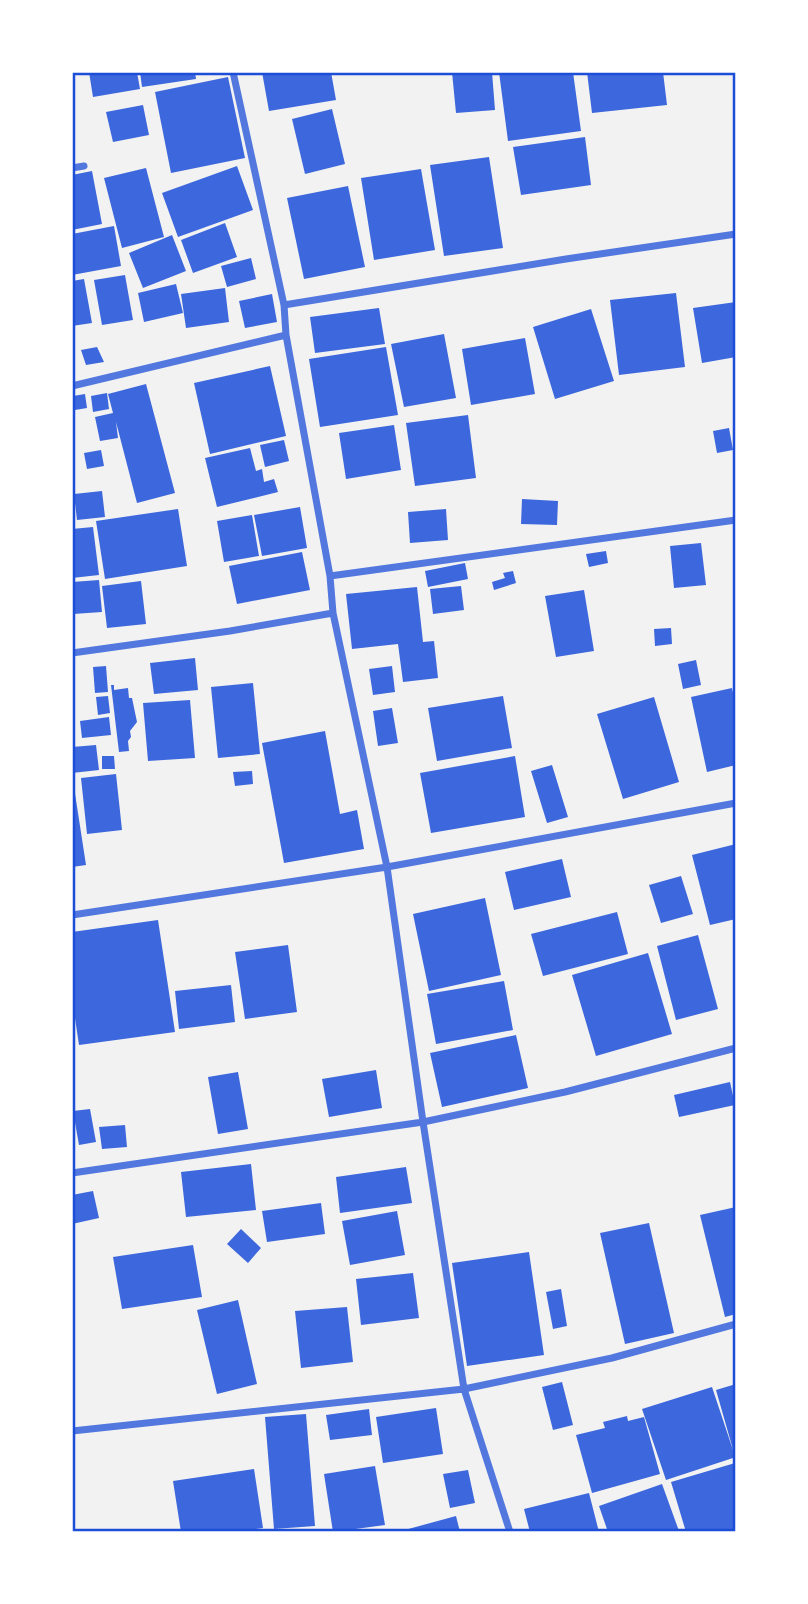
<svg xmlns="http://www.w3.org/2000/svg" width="808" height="1604" viewBox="0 0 808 1604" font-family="Jost,sans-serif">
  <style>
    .building { fill: #3d67dc }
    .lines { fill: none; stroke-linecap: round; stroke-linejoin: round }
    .minor { stroke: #5277de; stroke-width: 7 }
    .neatline { fill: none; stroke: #1d4ed8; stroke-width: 2.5 }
  </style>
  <rect width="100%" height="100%" fill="#f2f2f2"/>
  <!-- building -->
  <path class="building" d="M89,72H137L140,89L93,97Z
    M140,72H195L196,79L142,87Z
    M262,72H331L336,100L269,111Z
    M452,72H492L495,110L456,113Z
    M499,72H573L581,131L508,141Z
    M587,72H663L667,105L592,113Z
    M228,77L245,158L171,173L155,92Z
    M143,105L149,135L113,142L106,112Z
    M332,109L345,164L305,174L292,119Z
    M585,137L591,185L521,195L513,147Z
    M489,157L503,248L444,256L430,165Z
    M237,166L253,210L178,237L162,193Z
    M146,168L164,237L122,248L104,178Z
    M421,169L435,250L374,260L361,178Z
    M92,171L102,224L72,230V183H73L72,175Z
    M348,186L365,267L304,279L287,198Z
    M225,223L237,257L193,273L181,240Z
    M114,226L121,266L72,275V234Z
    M172,235L186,271L143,288L129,253Z
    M251,258L256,279L227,287L221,266Z
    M125,275L133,320L102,325L94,280Z
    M84,279L92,323L72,326V281Z
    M176,284L183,313L144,322L138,293Z
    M225,288L229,322L186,328L181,294Z
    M676,293L685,367L619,375L610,300Z
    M272,294L277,322L245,328L239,301Z
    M736,302V357L702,363L693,308Z
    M379,308L385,344L315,353L310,317Z
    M591,309L614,381L555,399L533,327Z
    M444,334L456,398L404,407L391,344Z
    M525,338L535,394L471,405L462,349Z
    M97,347L104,362L86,365L81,350Z
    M386,347L398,415L320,427L309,359Z
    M270,366L286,436L210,454L194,383Z
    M146,384L175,493L137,503L116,422L118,438L100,441L95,417L113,413L108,394Z
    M107,393L109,409L93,412L91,396Z
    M85,394L87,408L75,410L73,396Z
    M468,415L476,478L415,486L406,423Z
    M394,425L401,470L346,479L339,433Z
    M729,428L733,450L717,453L713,431Z
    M284,440L289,461L265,467L260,445Z
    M250,448L256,471L262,469L264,482L274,479L278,492L217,507L205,458Z
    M101,450L104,466L87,469L84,453Z
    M102,491L105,517L77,520L74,494Z
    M522,499L558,501L557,525L521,524Z
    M300,507L307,548L262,556L254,515Z
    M178,509L187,566L105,579L96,521Z
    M446,509L448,540L410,543L408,512Z
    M252,515L259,556L224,562L217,521Z
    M93,527L99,575L72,578V548L73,547L72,529Z
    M701,543L706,585L674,588L670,546Z
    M606,551L608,563L589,567L586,554Z
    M302,552L310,590L237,604L229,566Z
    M465,563L468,579L428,587L425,571Z
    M513,571L516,583L494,590L492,582L505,578L503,573Z
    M99,580L102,612L73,614L72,582Z
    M141,581L146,624L107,628L102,586Z
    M461,586L464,610L433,614L430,589Z
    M417,587L423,642L434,641L438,678L403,682L398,644L352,649L346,594Z
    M584,590L594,651L556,657L545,596Z
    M671,628L672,644L655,646L654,629Z
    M195,658L198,690L154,694L150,663Z
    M696,660L701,685L683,689L678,664Z
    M106,666L108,692L95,693L93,667Z
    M392,666L395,692L373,695L369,669Z
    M253,683L260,754L218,758L211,687Z
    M111,685H114V690L128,688L129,698H132L137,722L130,731L131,737L128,741L129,751L119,752Z
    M732,688L736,707V765L707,772L691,697Z
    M108,696L110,713L98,715L96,697Z
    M503,696L512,748L437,761L428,708Z
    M654,697L679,782L623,799L597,714Z
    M190,700L195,758L148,761L143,703Z
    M392,708L398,743L378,746L373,711Z
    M109,717L111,735L82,738L80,721Z
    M325,731L340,814L357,810L364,849L284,863L262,743Z
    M96,745L99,770L72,773V747Z
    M102,756H114L115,769H102Z
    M515,756L525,817L431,833L420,773Z
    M552,765L568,817L547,823L531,771Z
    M252,771L253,784L235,786L233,772Z
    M116,774L122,830L87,834L81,778Z
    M74,787L86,865L72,867V788Z
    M736,844V919L710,925L692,855Z
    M562,859L571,897L514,910L505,872Z
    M681,876L693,914L661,923L649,885Z
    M485,898L501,975L429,991L413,914Z
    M617,912L628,954L543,976L531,934Z
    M158,920L175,1032L79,1045L72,998V932Z
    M698,935L718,1009L676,1020L657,946Z
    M288,945L297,1012L245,1019L235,952Z
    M648,953L672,1034L596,1056L572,975Z
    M504,981L513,1030L436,1044L427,994Z
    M231,985L235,1022L179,1029L175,991Z
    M516,1035L528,1088L442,1107L430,1053Z
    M376,1070L382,1108L329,1117L322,1079Z
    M238,1072L248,1129L218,1134L208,1077Z
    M730,1082L735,1105L679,1117L674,1095Z
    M90,1109L96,1142L79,1145L73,1111Z
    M125,1125L127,1147L102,1149L99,1127Z
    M251,1164L256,1210L186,1217L181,1172Z
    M406,1167L412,1203L340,1213L336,1177Z
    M93,1191L99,1218L72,1224V1195Z
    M321,1203L325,1234L267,1242L262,1211Z
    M736,1207V1314L725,1317L700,1215Z
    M397,1211L405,1255L350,1265L342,1221Z
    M649,1223L674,1333L625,1344L600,1233Z
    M241,1229L261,1248L248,1263L227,1244Z
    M193,1245L202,1297L122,1309L113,1257Z
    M529,1252L544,1355L467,1366L452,1263Z
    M413,1273L419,1318L361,1325L356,1279Z
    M561,1289L567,1326L553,1329L546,1292Z
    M238,1300L257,1384L217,1394L197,1310Z
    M347,1307L353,1362L301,1368L295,1311Z
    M562,1382L573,1425L553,1430L542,1387Z
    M736,1384V1457L666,1480L642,1409L712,1387L734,1453L716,1390Z
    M436,1408L443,1454L383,1463L376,1417Z
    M369,1409L372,1435L330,1440L326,1415Z
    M306,1414L315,1526L274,1529L265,1417Z
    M627,1416L628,1421L644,1417L660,1474L592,1493L576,1435L605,1428L603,1422Z
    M735,1463L736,1532H686L671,1482Z
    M375,1466L385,1525L333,1532L324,1474Z
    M254,1469L263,1528L235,1532H181L173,1481Z
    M468,1470L475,1503L450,1508L443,1474Z
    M662,1484L679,1531L675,1532H608L599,1506Z
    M589,1493L599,1532H530L524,1509Z
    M456,1516L460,1532H401V1531Z"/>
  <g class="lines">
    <!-- minor -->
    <path class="minor" d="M233,72L284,305L286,335L330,576L333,613L387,867L423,1122L464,1389L510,1532
      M72,168L84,166
      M284,305L566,259L736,234
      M72,386L286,335
      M330,576L736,520
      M72,653L230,631L333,613
      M72,915L387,867L736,803
      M72,1173L423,1122L565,1092L736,1048
      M72,1431L464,1389L612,1358L736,1324"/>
  </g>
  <!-- border -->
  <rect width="808" height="1604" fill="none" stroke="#ffffff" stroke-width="147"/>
  <rect x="74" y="74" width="660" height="1456" class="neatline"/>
</svg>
